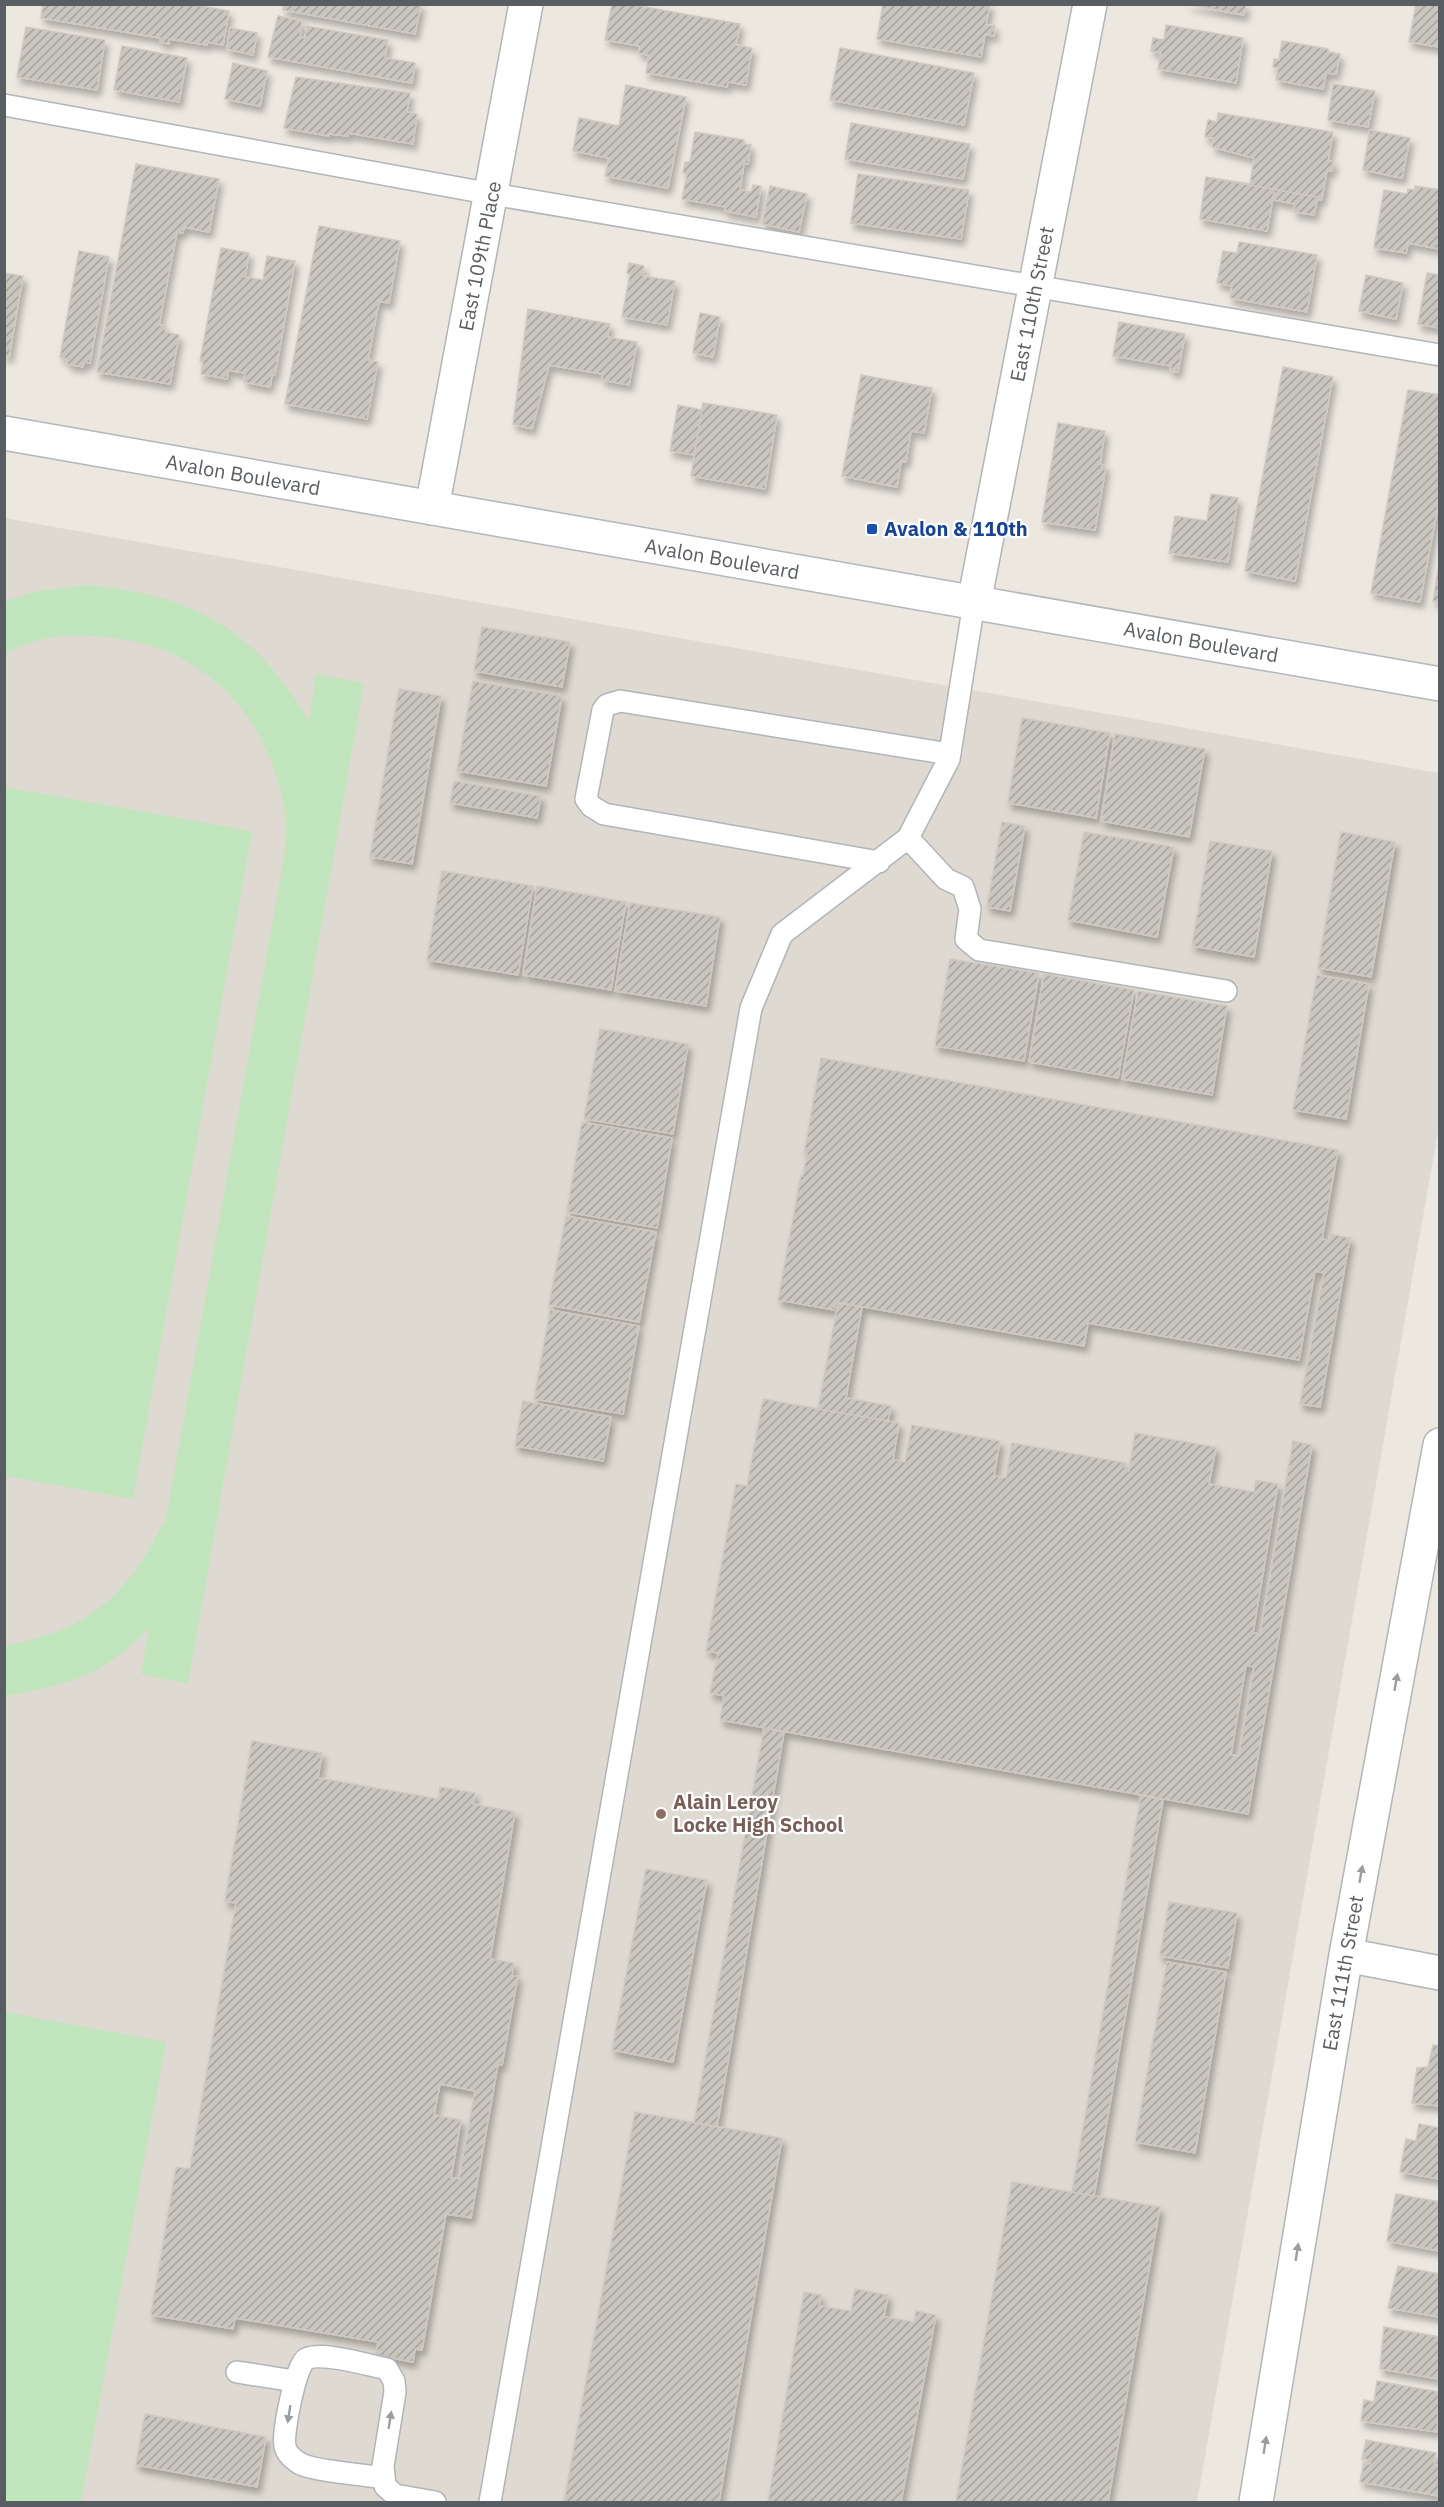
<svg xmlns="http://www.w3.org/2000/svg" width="1444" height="2507" viewBox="0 0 1444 2507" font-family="'IBM Plex Sans',sans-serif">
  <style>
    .education { fill: #dedad1 }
    .grass { fill: #c1e5bc }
    .building { fill: url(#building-hatch); stroke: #d1c9bf; stroke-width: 1.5; fill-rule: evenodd; filter: url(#shadow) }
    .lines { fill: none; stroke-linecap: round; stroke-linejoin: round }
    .lane-casing { stroke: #b1b5b8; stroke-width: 24 }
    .street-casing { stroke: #b1b5b8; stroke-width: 36 }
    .secondary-casing { stroke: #b2b7bb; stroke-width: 36 }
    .lane { stroke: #fff; stroke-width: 21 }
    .street { stroke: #fff; stroke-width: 33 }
    .secondary { stroke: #fff; stroke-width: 33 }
    .oneway { fill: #9b9ea1 }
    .transit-dot { fill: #1a4fb4; stroke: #fff; stroke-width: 2 }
    .education-dot { fill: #8d6e63; stroke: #fff; stroke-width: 2 }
    .labels { text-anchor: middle; stroke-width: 4.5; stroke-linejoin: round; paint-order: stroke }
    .street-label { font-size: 20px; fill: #595e62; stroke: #fff }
    .transit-label { font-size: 20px; font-weight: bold; fill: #164399; stroke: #fff; text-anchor: start }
    .education-label { font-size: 20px; font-weight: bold; fill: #785e54; stroke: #fff; text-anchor: start }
  </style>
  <defs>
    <pattern id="building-hatch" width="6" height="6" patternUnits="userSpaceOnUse" patternTransform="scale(1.5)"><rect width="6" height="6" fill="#c9c5bf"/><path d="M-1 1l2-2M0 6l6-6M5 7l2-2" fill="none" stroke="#a6a39f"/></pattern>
    <filter id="shadow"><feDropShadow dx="3.5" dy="6" stdDeviation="3" flood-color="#0004"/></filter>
  </defs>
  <rect width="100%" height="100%" fill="#ece8e0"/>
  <!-- education -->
  <path class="education" d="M4,518L1439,773V1126L1197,2502H5Z"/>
  <!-- grass -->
  <path class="grass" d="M86,585C192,594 256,629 309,722L316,674L364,683L188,1684L141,1674L149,1628C139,1637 129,1648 118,1656C86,1681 43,1690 5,1696V1646C91,1629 127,1596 166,1518L284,858C285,843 288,826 285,812C270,717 205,646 107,637C85,635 60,634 39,640C27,643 16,649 5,653V601L37,591Z
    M4,787L252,831L133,1499L5,1476Z
    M5,2012L166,2042L81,2502H5Z"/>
  <!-- building -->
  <path class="building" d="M43,4H190L229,11L223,45L208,42L207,45L169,39V44L160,42V38L41,18Z
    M284,4H421L415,34L283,10Z
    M612,4H628L740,24L736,45L752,48L746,85L728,82L727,87L646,73L649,55L638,53L640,46L605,40Z
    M883,4H990L986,25L995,26L994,36L985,34L981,57L877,39Z
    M1187,4H1246L1244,15Z
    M1416,4H1440V47L1409,42Z
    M278,16L302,21L300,37L305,38L307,26L388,40L385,58L415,63L412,83L268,57Z
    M1166,25L1243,38L1236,83L1158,69L1161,53L1151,51L1153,38L1164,40Z
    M26,27L105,40L97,90L17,77Z
    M230,28L257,33L253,55L227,49Z
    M1282,41L1328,49V52L1340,54L1336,74L1326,73L1323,89L1276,80L1278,68L1273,67L1274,59L1279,60Z
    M122,46L187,58L179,102L114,90Z
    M840,48L974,73L964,125L830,100Z
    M233,63L267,71L260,106L225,99Z
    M296,77L410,93L407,112L417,114L413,144L348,133V136L329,134V136L284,128Z
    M1333,84L1375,91L1368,127L1328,120Z
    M626,85L686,97L668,188L605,176L609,158L573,151L579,118L619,126Z
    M1218,113L1333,132L1328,161L1334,162L1332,171L1327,170L1322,198L1206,177L1250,184L1254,158L1212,147L1214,138L1205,137L1208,120L1217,122Z
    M851,123L970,144L963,179L845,159Z
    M1370,130L1410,138L1402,178L1363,170Z
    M695,132L744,140V144L751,145L748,164L744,163L740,190L751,192L753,185L761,186L756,217L725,211L726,207L682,199L687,174L683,173L685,162H690Z
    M136,164L219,179L209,232L184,227L183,233L177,232L159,325L166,326L165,332L179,335L170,384L97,372Z
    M858,174L969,190L961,239L851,223Z
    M1206,177L1322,198L1321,200H1317L1314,215L1294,212L1295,204L1275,200L1274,192L1267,231L1200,219Z
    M770,186L807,194L799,232L762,224Z
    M1415,186L1440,190V249L1408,243L1406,253L1374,248L1384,190L1407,194L1408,189L1415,190Z
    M319,226L400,241L389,303L379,301L368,360L378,362L367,419L285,404Z
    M1239,242L1317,255L1307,312L1230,298L1232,286L1217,283L1223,251L1237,253Z
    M221,248L249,253L245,277L263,280L267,256L295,261L275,375L272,374L270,387L244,382L245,373L228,370L227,379L201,374L203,362L200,361Z
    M79,251L109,257L90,363L84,362L83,367L67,364L68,359L60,357Z
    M629,263L644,266L643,276L675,281L667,325L622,317L630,274L627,273Z
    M4,273L23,276L9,357L4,356Z
    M1427,273L1440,275V328L1418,324Z
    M1366,275L1403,283L1396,319L1359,311Z
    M528,309L610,324L607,337L637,342L629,385L602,380L603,374L549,365L532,429L513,424Z
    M700,313L720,317L713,357L693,353Z
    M1119,322L1185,334L1178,372L1170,371L1171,366L1113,356Z
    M1283,367L1333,377L1295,581L1245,571Z
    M861,375L932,388L924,433L911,431L906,462L901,461L897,487L842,476Z
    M1408,390L1440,395V495L1420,602L1371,593Z
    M703,403L777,415L765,489L691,476Z
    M678,405L702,410L694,455L670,451Z
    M1058,423L1105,431L1100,464L1106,466L1095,530L1042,522Z
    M1211,494L1238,498L1228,562L1169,553L1175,516L1207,521Z
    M1440,557V602L1433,601Z
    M482,627L570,642L562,687L474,671Z
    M473,681L562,696L546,786L457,771Z
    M399,689L441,696L412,864L370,857Z
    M1022,718L1110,733L1096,818L1008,803Z
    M1115,734L1205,749L1189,837L1101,821Z
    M454,781L541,796L537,818L450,803Z
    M1002,822L1025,826L1010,911L987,907Z
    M1084,832L1174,847L1157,937L1068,920Z
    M1341,832L1395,842L1371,977L1318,968Z
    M1210,841L1272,851L1254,957L1192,946Z
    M442,871L533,886L518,975L427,960Z
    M537,886L626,902L611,990L523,975Z
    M630,903L720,917L706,1006L615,991Z
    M950,959L1039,973L1024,1061L935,1046Z
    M1044,974L1134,990L1118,1078L1029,1062Z
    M1317,975L1369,984L1346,1119L1293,1110Z
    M1138,991L1227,1006L1212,1095L1122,1079Z
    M600,1029L688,1044L673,1134L584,1119Z
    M821,1058L1338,1150L1322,1239L1329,1241L1330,1234L1350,1238L1320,1407L1300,1404L1324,1273L1315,1271L1299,1360L1088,1323L1084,1346L836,1302L834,1310L778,1300L801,1175L803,1176L807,1154H804Z
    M582,1122L672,1138L657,1228L567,1212Z
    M566,1216L656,1232L639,1322L549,1305Z
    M838,1303L862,1307L846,1398L891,1406L888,1421L818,1409Z
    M550,1310L639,1326L623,1414L534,1399Z
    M763,1399L899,1423L893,1460L905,1462L912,1425L1000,1441L994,1476L1006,1478L1012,1443L1126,1463L1125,1470L1129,1471L1135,1433L1216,1447L1209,1484L1254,1492L1256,1480L1278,1484L1253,1633L1260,1634L1293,1441L1312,1445L1248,1814L720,1720L724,1696L710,1693L718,1653L706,1651L736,1484L747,1486ZM1246,1665L1254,1667L1239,1756L1231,1755Z
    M523,1401L611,1417L603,1461L515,1446Z
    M764,1728L784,1732L717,2127L694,2123Z
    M252,1741L322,1753L318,1778L439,1799L440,1787L475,1793L473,1804L515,1812L490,1959L514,1963L512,1976H518L502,2065L498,2064L471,2218L446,2214L422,2350L415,2349L413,2362L376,2355L378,2342L235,2318L233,2329L151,2315L176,2167L190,2169L236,1903L225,1901ZM440,2084L475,2091L459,2179L451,2178L461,2120L434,2115Z
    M1141,1795L1163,1800L1094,2196L1072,2192Z
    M646,1869L707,1880L673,2062L612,2050Z
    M1169,1902L1237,1913L1228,1968L1160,1956Z
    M1167,1962L1226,1972L1195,2153L1135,2142Z
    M1433,2045L1440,2046V2106L1412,2103L1417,2068L1428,2067Z
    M635,2112L782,2138L719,2502H564Z
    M1419,2124L1440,2128V2179L1400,2172L1406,2139L1416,2141Z
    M1012,2182L1160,2207L1108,2502H956Z
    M1396,2194L1440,2202V2251L1387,2241Z
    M1398,2266L1440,2274V2317L1388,2308Z
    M855,2289L888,2295L884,2317L914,2322L916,2311L936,2315L901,2502H768L804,2292L821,2295L819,2306L851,2311Z
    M1384,2327L1440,2337V2379L1380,2369Z
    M1377,2381L1440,2392L1437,2432L1361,2421L1364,2400L1374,2402Z
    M145,2414L266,2437L257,2487L136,2465Z
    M1366,2440L1436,2453L1434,2465L1440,2466V2496L1360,2482L1364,2462L1370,2464L1371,2460L1362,2459Z"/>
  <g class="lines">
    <!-- lane casing -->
    <g class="lane-casing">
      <path id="lane" d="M4,105L492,194L1440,355
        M908,838L946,879L963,887L970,909L966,939L979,950L1226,991
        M879,862L604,814L591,806L586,799L603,710L607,705L620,701L950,754
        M237,2372L294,2381
        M384,2478C367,2475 311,2471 299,2463C293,2459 286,2453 285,2446C282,2434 296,2364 306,2359C323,2351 367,2365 387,2369L394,2381L395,2392L383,2466L385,2486L395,2495L435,2502
        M490,2502L751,1008L782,934L908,838L949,759L974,603"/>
    </g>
    <!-- street casing -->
    <g class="street-casing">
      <path id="street" d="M432,508L526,4
        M974,603L1090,4
        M1346,1955L1440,1973
        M1256,2502L1346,1955L1440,1445"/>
    </g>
    <!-- secondary casing -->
    <g class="secondary-casing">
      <path id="secondary" d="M4,433L1440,684"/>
    </g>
    <!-- lane -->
    <use href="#lane" class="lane"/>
    <!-- street -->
    <use href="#street" class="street"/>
    <!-- secondary -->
    <use href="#secondary" class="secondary"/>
  </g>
  <!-- one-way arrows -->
  <defs><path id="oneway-solid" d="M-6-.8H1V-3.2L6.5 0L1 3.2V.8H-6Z" transform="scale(1.5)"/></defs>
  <g class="oneway">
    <use href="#oneway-solid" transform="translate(1396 1682) rotate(-80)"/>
    <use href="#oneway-solid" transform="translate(1361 1874) rotate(-80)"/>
    <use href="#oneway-solid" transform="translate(1297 2252) rotate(-81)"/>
    <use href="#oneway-solid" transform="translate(289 2414) rotate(99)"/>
    <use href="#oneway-solid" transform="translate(390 2420) rotate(-81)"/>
    <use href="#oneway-solid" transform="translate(1265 2445) rotate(-81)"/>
  </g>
  <!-- markers -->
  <rect class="transit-dot" x="866" y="523" width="12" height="12" rx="3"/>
  <circle class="education-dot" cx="661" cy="1814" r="6"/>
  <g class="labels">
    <!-- street labels -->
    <g class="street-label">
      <text transform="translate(480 256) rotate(-79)" y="7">East 109th Place</text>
      <text transform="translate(1032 304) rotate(-79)" y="7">East 110th Street</text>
      <text transform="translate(243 475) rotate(10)" y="7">Avalon Boulevard</text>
      <text transform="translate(722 559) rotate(10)" y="7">Avalon Boulevard</text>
      <text transform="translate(1201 642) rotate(10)" y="7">Avalon Boulevard</text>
      <text transform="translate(1343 1973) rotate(-80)" y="7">East 111th Street</text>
    </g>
    <!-- transit labels -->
    <g class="transit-label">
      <text x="884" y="536">Avalon &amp; 110th</text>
    </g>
    <!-- education labels -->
    <g class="education-label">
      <text x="673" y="1809">Alain Leroy<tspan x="673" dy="23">Locke High School</tspan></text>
    </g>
  </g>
  <!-- border -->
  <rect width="1444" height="2507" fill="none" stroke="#595e62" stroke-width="12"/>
</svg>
